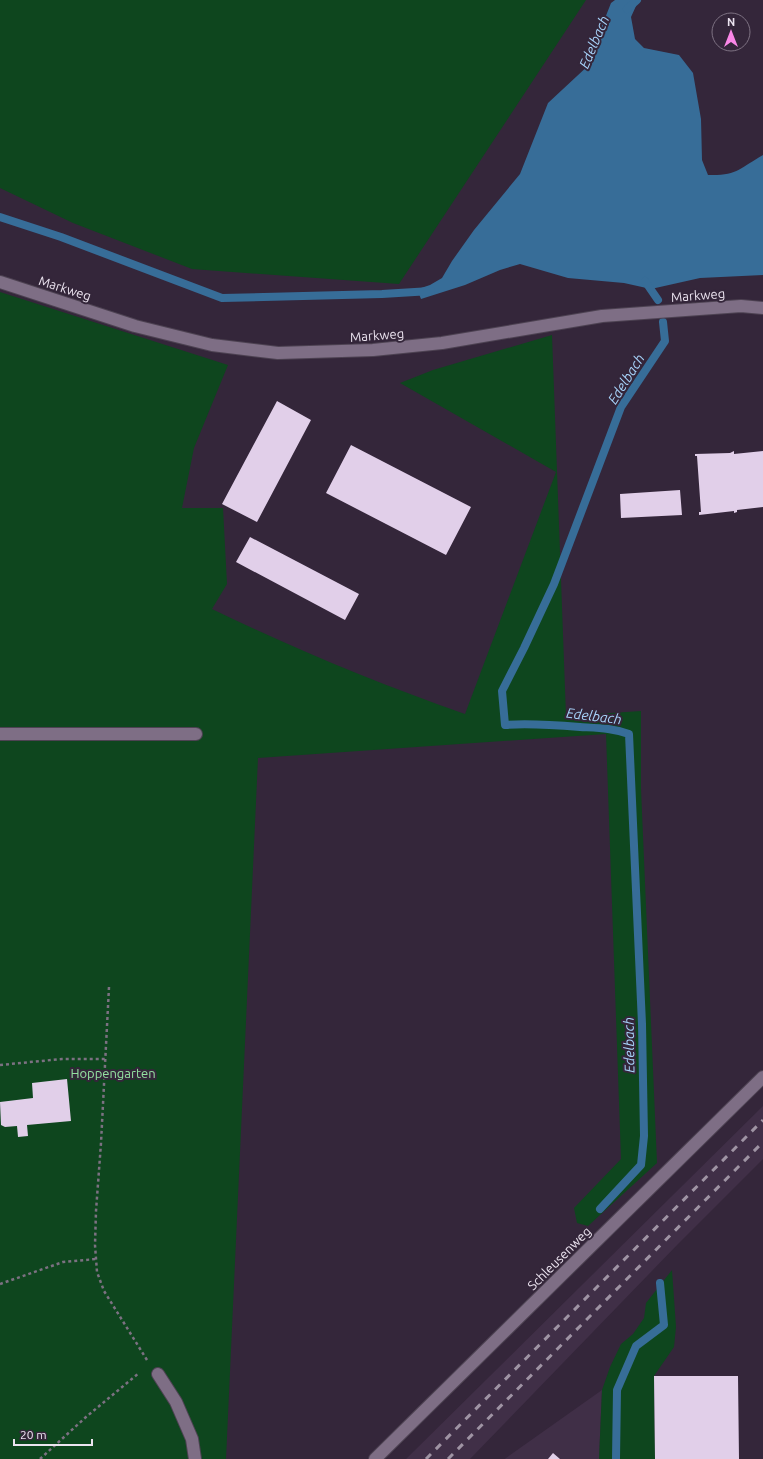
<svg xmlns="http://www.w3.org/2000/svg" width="763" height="1459" viewBox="0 0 763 1459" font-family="Ubuntu,sans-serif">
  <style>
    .built { fill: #402f47 }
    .green { fill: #0e461e }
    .water { fill: #376d98 }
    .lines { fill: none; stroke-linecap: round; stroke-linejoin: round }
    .stream { stroke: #376d98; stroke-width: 8 }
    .building { fill: #e1cfe9 }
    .lane-casing { stroke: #4d4252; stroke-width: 14 }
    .street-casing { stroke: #4d4252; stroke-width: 14 }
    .path { stroke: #7c7182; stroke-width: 2.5; stroke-dasharray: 3 3; stroke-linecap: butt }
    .lane { stroke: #7e6e85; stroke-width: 12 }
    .street { stroke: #7e6e85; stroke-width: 12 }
    .rail { stroke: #9f94a4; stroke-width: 3; stroke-dasharray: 7 7; stroke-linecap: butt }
    .labels { text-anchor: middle; stroke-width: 4; stroke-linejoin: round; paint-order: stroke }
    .street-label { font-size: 13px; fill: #ece4f0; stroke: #34263a }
    .park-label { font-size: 13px; fill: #93e1a0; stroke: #34263a }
    .water-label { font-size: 14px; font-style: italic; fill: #a7d3fa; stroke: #34263a }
  </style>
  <rect width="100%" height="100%" fill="#34263a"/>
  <!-- built -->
  <path class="built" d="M763,1106V1159L678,1244L470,1459H406Z
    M602,1390L599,1459H505L506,1458Z"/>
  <!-- green -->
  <path class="green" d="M0,0H586L399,284L192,269L73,223L0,188Z
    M0,292L228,365L194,448L182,508H223L227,584L212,609C295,649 379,684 465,714L556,472L400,383L433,370L552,335L566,716L641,711V789L657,1163L588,1226L577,1223L574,1208L621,1159L606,734L258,758L226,1459H0Z
    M672,1270L676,1327L674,1347L654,1376L655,1459H599L602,1390L610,1367L621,1344L633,1334L644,1318L646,1303Z"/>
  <!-- water -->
  <path class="water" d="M615,0H632L636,6L631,17L635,39L644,48L679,55L693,73L701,119L702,160L708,175C737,176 740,168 763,155V275L700,278L651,289L624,283L568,278L520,264L500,270L465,285L421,299L419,294L421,288L430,285L442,278L452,261L474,230L520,174L548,103L591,63L598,36L611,3Z"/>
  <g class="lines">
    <!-- stream -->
    <path class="stream" d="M627,9L637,0
      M0,217L61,237L222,298L382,294L431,291
      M645,281L658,300
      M600,1209L641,1165L644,1136L642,1024L629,734C613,728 597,728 580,727C555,725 530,723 505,725L502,691L524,648L554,584L621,407L665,341L663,322
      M616,1459L617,1390L636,1346L664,1325L660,1283"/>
  </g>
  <!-- building -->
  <path class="building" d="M277,401L311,420L257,522L222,504Z
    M351,445L471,507L446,555L326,493Z
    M734,451V454L763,451V507L737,510V512L734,513V511L699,515V512H701L697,456H695V454L730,453Z
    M680,490L682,515L621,518L620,494Z
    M250,537L359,594L345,620L236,562Z
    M67,1079L71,1121L27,1125L28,1136L18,1137L17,1126L5,1127L1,1125L0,1102L33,1098L32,1083Z
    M654,1376H738L739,1459H655Z
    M553,1453L560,1459H548Z"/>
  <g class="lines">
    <!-- lane casing -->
    <g class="lane-casing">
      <path id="lane" d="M0,734H196
        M158,1374L176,1402L192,1439L195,1459"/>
    </g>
    <!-- street casing -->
    <g class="street-casing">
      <path id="street" d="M0,282L135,326L212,345L278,353L373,350L442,343L602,316L741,306L763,308
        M375,1459L763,1077"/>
    </g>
    <!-- path -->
    <path class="path" d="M109,987L101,1143L96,1211L95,1245L97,1272L104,1291L147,1360
      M0,1065L62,1059H105
      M0,1284L63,1262L96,1259
      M40,1459L86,1417L139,1373"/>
    <!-- lane -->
    <use href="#lane" class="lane"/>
    <!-- street -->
    <use href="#street" class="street"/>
    <!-- rail -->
    <path class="rail" d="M426,1459L763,1120
      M448,1459L763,1142"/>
  </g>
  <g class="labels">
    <!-- street labels -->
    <g class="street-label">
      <text transform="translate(65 288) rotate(18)" y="5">Markweg</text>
      <text transform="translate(698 295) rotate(-4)" y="5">Markweg</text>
      <text transform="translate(377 335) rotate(-4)" y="5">Markweg</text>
      <text transform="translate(559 1258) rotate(-45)" y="5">Schleusenweg</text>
    </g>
    <!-- park labels -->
    <g class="park-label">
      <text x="113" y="1078">Hoppengarten</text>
    </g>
    <!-- water labels -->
    <g class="water-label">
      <text transform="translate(594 42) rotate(-67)" y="5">Edelbach</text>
      <text transform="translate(626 379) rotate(-58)" y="5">Edelbach</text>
      <text transform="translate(594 716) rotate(7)" y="5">Edelbach</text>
      <text transform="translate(629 1045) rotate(-91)" y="5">Edelbach</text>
    </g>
  </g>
  <!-- north arrow -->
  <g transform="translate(731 32)"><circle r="19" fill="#34263a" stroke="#7e7283"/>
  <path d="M0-3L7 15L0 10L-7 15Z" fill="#fa87e7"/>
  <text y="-6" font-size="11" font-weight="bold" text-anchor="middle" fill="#ece4f0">N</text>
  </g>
  <!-- scale -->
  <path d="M14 1439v6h78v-6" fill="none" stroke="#ece4f0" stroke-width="2"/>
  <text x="20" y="1439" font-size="12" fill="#ece4f0" stroke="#34263a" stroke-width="3" paint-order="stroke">20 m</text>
</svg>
